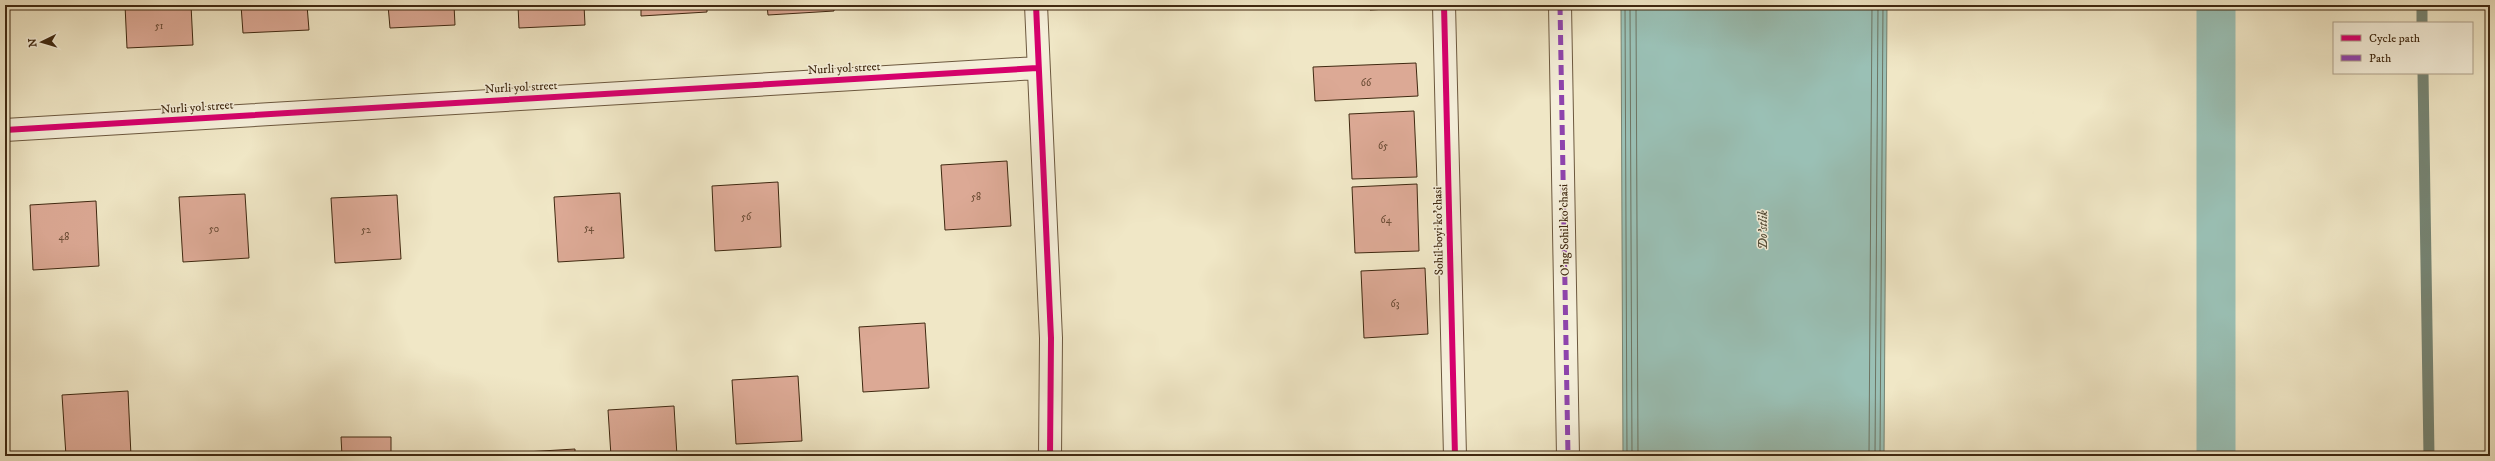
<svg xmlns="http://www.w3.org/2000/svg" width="2495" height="461" viewBox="0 0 2495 461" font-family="'IM FELL DW Pica',serif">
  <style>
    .water { fill: #9ac0b5; stroke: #768473 }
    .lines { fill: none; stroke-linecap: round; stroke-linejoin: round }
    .shore { stroke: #6d7463; stroke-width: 1 }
    .stream { stroke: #768473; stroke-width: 11 }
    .canal { stroke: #9ac0b5; stroke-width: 39 }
    .building { fill: #dca995; stroke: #402911 }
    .minor-casing { stroke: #6c583e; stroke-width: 24 }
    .minor { stroke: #f5efda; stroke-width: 22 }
    .quiet { stroke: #8e44ad; stroke-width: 5; stroke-dasharray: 10 5; stroke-linecap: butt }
    .cycleway-casing { stroke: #f5efda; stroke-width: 8 }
    .cycleway { stroke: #d6006c; stroke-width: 6 }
    .labels { text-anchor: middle; stroke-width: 3; stroke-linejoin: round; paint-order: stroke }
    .number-label { font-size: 10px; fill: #674932 }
    .street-label { font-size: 12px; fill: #402911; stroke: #f5efda }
    .water-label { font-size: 13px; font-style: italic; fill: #564f3a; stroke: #f5efda }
  </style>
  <rect width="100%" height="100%" fill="#f0e7c6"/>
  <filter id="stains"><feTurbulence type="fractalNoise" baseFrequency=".005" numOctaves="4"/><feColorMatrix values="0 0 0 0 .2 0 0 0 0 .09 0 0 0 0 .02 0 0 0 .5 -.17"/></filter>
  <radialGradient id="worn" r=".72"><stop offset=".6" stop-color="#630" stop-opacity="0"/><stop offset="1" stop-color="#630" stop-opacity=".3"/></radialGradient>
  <!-- water -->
  <path class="water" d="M1621,5H1887L1884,456H1623Z"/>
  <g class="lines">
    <!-- shore -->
    <path class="shore" d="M1625,5L1627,456
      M1630,5L1632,456
      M1636,5L1638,456
      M1869,456L1872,5
      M1875,456L1878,5
      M1880,456L1883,5"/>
    <!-- stream -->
    <path class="stream" d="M2422,5V23
      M2423,73L2429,456"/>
    <!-- canal -->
    <path class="canal" d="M2216,5V456"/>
  </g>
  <!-- building -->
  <path class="building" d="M125,5H191L193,45L127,48Z
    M241,5H307L309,30L243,33Z
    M388,5H454L455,25L390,28Z
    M518,5H584L585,25L519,28Z
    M641,5H707V12L641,16Z
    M767,5H834V11L768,15Z
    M1370,5H1421V7L1370,10Z
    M1416,63L1418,96L1315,101L1313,67Z
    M1414,111L1417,177L1352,179L1349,114Z
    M1007,161L1011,226L945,230L941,165Z
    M778,182L781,247L715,251L712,186Z
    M1417,184L1419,251L1355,253L1352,187Z
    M620,193L624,258L558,262L554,197Z
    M245,194L249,258L183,262L179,197Z
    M397,195L401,259L335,263L331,198Z
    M96,201L99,266L33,270L30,205Z
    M1425,268L1428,334L1364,338L1361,271Z
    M925,323L929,388L863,392L859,327Z
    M798,376L802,441L736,444L732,380Z
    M128,391L131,456H66L62,395Z
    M674,406L677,456H611L608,410Z
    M341,437H391V456H342Z
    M575,449V456H509V453Z"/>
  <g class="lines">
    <!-- minor casing -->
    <g class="minor-casing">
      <path id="minor" d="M1036,5L1051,338L1050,456
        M1444,5L1455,456
        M1560,5L1568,456
        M5,130L1037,68"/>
    </g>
    <!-- minor -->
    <use href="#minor" class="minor"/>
    <!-- quiet -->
    <path class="quiet" d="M1560,5L1568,456"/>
    <!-- cycleway casing -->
    <g class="cycleway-casing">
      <path id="cycleway" d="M1036,5L1051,338L1050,456
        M1444,5L1455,456
        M5,130L1037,68"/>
    </g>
    <!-- cycleway -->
    <use href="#cycleway" class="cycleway"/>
  </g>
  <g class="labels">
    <!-- number labels -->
    <g class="number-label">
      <text x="159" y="29">51</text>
      <text x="1366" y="86">66</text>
      <text x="1383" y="149">65</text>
      <text x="976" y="200">58</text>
      <text x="746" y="220">56</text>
      <text x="1386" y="223">64</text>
      <text x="589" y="231">54</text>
      <text x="214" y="232">50</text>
      <text x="366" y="233">52</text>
      <text x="64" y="240">48</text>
      <text x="1395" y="307">63</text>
    </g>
    <!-- street labels -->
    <g class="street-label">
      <text transform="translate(844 68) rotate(-3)" y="4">Nurli yol street</text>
      <text transform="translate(521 87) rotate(-3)" y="4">Nurli yol street</text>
      <text transform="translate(197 107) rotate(-4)" y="4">Nurli yol street</text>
      <text transform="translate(1564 230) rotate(-91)" y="4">O'ng Sohil ko'chasi</text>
      <text transform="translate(1438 231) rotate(-91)" y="4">Sohil boyi ko'chasi</text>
    </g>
    <!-- water labels -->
    <g class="water-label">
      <text transform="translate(1762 230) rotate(-90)" y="5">Do'stlik</text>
    </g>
  </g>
  <!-- margin -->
  <rect width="2495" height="461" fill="none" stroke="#f0e7c6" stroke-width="20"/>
  <rect x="6" y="6" width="2483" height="449" fill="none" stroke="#402911" stroke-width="2"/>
  <rect x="10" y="10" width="2475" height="441" fill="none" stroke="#402911"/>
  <!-- legend -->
  <rect x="2333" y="22" width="140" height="52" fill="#f5efda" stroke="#ada08a"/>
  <rect x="2341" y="35" width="20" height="6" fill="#d6006c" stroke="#ada08a"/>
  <text x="2369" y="42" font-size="12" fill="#402911">Cycle path</text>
  <rect x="2341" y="55" width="20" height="6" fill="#8e44ad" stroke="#ada08a"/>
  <text x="2369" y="62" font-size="12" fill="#402911">Path</text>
  <!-- north arrow -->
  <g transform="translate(42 42) rotate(265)" stroke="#f5efda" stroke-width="3" paint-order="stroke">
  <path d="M0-3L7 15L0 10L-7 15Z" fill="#402911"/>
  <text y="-6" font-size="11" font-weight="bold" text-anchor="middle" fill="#402911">N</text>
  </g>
  <rect width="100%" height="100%" filter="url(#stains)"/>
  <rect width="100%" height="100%" fill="url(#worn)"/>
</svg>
